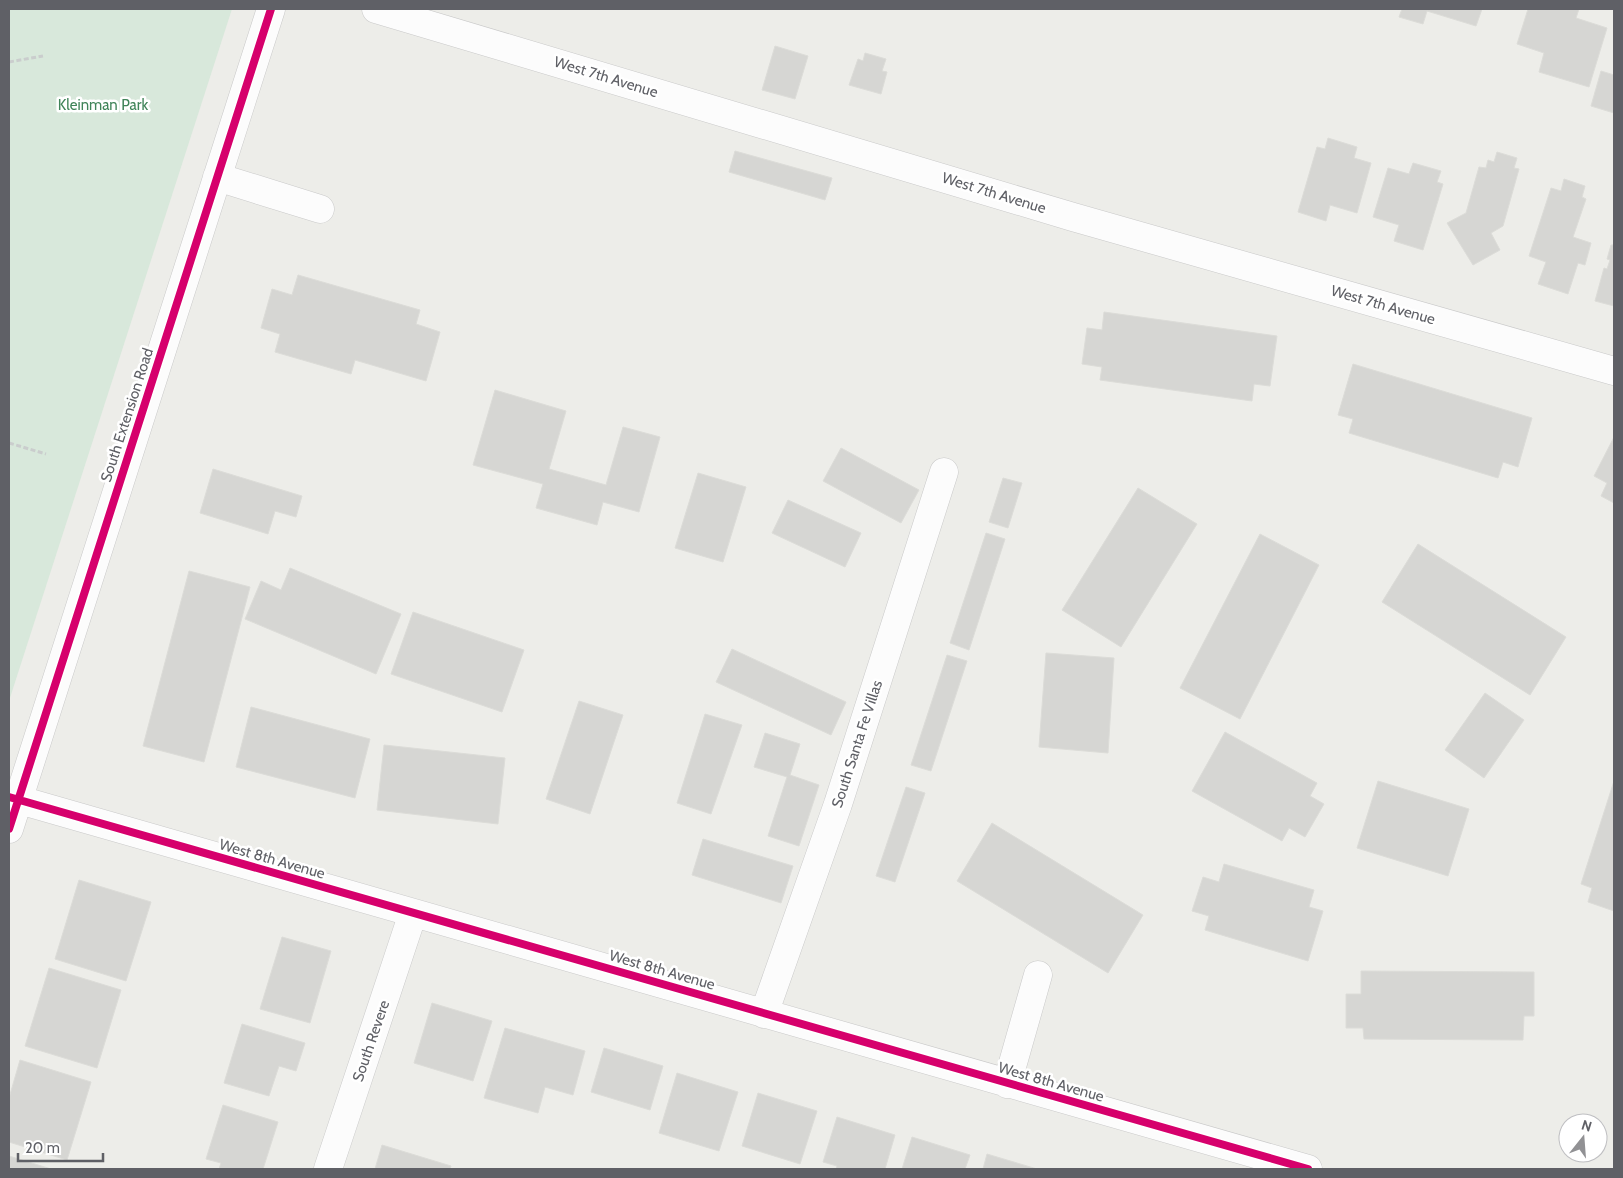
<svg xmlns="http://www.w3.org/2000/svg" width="1623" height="1178" viewBox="0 0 1623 1178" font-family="Cabin,sans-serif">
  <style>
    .green { fill: #d8e8db }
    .building { fill: #d6d6d3; stroke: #dcdcd8 }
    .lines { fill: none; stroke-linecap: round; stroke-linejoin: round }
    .minor-casing { stroke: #c9c9c9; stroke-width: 29 }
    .path { stroke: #cacdcd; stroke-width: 3; stroke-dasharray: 5 2.5; stroke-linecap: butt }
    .minor { stroke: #fcfcfc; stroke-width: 28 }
    .cycleway-casing { stroke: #fff; stroke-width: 11 }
    .cycleway { stroke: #d6006c; stroke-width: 8 }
    .labels { text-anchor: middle; stroke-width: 5; stroke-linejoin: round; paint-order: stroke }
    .street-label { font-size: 15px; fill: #5f6066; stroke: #fff }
    .park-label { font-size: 15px; fill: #408459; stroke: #fff }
  </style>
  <rect width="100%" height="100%" fill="#edede9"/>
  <!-- green -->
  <path class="green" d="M9,9H232L9,701Z"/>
  <!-- building -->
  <path class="building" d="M1402,9H1482L1476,26L1427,11L1423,24L1399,17Z
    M1528,9H1579L1576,18L1607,28L1589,87L1539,72L1544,53L1517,44Z
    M775,46L808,56L795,99L762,90Z
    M865,53L886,59L882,71L887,72L881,94L849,85L858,59L863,61Z
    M1601,71L1614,75V113L1591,106Z
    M1328,138L1357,147L1354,158L1371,163L1357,213L1330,205L1326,221L1298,212L1317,147L1325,149Z
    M735,151L832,178L825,200L729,172Z
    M1497,152L1517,158L1514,168L1519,169L1503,226L1491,233L1500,250L1473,265L1447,223L1466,213L1479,167L1486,168L1488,160L1494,162Z
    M1413,163L1441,171L1437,182L1443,184L1423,250L1394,241L1399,225L1373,217L1388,168L1409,174Z
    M1564,179L1585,186L1582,197L1586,199L1573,237L1591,243L1585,265L1578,263L1568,294L1538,284L1546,262L1529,256L1551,188L1561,191Z
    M1614,242V306L1595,301L1604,268L1607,269L1610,260L1607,259L1611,245H1613Z
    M298,275L420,310L416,324L440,332L426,381L355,360L351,374L275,352L280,334L261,328L272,289L292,295Z
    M1104,312L1277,336L1270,386L1254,384L1252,401L1100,380L1102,367L1082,364L1087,328L1102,330Z
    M1353,364L1532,418L1518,467L1503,462L1498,478L1349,433L1353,419L1338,415Z
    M495,390L566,411L549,469L606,485L623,427L660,437L639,512L603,502L597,525L536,508L543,484L473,465Z
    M1614,437V503L1601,496L1607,483L1594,476Z
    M841,448L919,490L901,523L823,481Z
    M213,469L302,496L296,517L275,511L268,534L200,513Z
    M698,473L746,487L723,562L675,548Z
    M1003,478L1022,483L1008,528L989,522Z
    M1138,488L1197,524L1121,647L1062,610Z
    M788,500L861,533L845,567L772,533Z
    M986,533L1005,539L969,650L950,643Z
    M1260,534L1319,565L1240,719L1180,688Z
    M1418,544L1566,637L1530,695L1382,602Z
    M290,568L401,614L376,674L245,619L261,581L281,590Z
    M189,571L250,587L204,762L143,746Z
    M413,612L524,650L502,712L391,674Z
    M732,649L846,702L831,735L716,682Z
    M1046,653L1114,658L1108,753L1039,747Z
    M947,655L967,661L931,771L911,765Z
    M1485,693L1524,720L1484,778L1445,750Z
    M579,701L623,715L590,814L546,799Z
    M251,707L370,739L355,798L236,767Z
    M705,714L742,725L711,814L677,803Z
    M1225,732L1317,783L1310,796L1324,804L1305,837L1289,828L1282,841L1192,791Z
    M765,733L800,744L790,775L819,785L799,846L768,836L787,777L754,767Z
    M384,745L505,758L498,824L377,810Z
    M1378,781L1469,809L1448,876L1357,848Z
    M1614,781V911L1588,902L1592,888L1581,884Z
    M906,787L925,793L895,882L876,876Z
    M992,823L1143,915L1108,973L957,881Z
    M703,839L793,866L781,903L692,875Z
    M1224,864L1314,890L1309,907L1323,911L1308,961L1205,930L1209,916L1192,911L1203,877L1219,882Z
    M79,880L151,902L126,981L55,959Z
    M282,937L331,951L310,1023L260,1009Z
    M49,968L121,990L97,1068L25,1046Z
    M1361,971L1534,972V1016H1524L1523,1040L1364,1039L1363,1028H1346V994H1361Z
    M432,1003L492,1021L473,1081L414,1063Z
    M242,1024L305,1043L296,1071L279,1066L269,1096L224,1083Z
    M505,1028L585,1051L573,1095L545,1087L538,1113L484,1098Z
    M604,1048L663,1066L650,1110L591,1092Z
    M20,1060L91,1082L67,1160L9,1142V1098Z
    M677,1073L738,1092L719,1151L659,1133Z
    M758,1093L817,1111L800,1164L742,1146Z
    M223,1105L278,1122L263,1169H219L221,1163L206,1159Z
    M837,1117L895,1135L885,1169H836L837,1166L823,1162Z
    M912,1137L970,1155L965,1169H902Z
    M382,1145L451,1166L450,1169H375Z
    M987,1154L1037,1169H983Z
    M9,1156L51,1169H9Z"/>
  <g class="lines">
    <!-- minor casing -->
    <g class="minor-casing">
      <path id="minor" d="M376,9L1073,217L1614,371
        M217,177L320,209
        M9,797L1308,1169
        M9,829L271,9
        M764,1014L838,804L944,472
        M1007,1084L1038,975
        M328,1169L413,913"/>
    </g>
    <!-- path -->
    <path class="path" d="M9,62L43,56
      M9,443L46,454"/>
    <!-- minor -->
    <use href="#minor" class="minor"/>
    <!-- cycleway casing -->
    <g class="cycleway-casing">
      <path id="cycleway" d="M9,797L1308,1169
        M9,829L271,9"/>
    </g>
    <!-- cycleway -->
    <use href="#cycleway" class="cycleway"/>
  </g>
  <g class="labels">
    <!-- street labels -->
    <g class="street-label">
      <text transform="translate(606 77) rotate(17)" y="5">West 7th Avenue</text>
      <text transform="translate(994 193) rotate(17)" y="5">West 7th Avenue</text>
      <text transform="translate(1383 305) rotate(16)" y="5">West 7th Avenue</text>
      <text transform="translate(127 415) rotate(-72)" y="5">South Extension Road</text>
      <text transform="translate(857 744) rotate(-72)" y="5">South Santa Fe Villas</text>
      <text transform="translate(272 859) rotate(16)" y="5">West 8th Avenue</text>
      <text transform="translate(662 970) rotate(16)" y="5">West 8th Avenue</text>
      <text transform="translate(371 1041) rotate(-71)" y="5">South Revere</text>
      <text transform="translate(1051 1082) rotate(16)" y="5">West 8th Avenue</text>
    </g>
    <!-- park labels -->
    <g class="park-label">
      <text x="103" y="110">Kleinman Park</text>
    </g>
  </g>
  <!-- border -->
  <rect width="1623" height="1178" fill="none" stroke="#5f6066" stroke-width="20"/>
  <!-- north arrow -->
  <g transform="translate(1583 1138) rotate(17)"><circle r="24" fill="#ffffff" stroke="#bfbfc2"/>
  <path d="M0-4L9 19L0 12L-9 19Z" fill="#919194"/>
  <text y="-8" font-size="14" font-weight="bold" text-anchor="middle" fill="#5f6066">N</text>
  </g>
  <!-- scale -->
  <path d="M18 1153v8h85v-8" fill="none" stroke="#5f6066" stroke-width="2.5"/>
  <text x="25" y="1153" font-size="15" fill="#5f6066" stroke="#ffffff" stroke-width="4" paint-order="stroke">20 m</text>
</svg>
